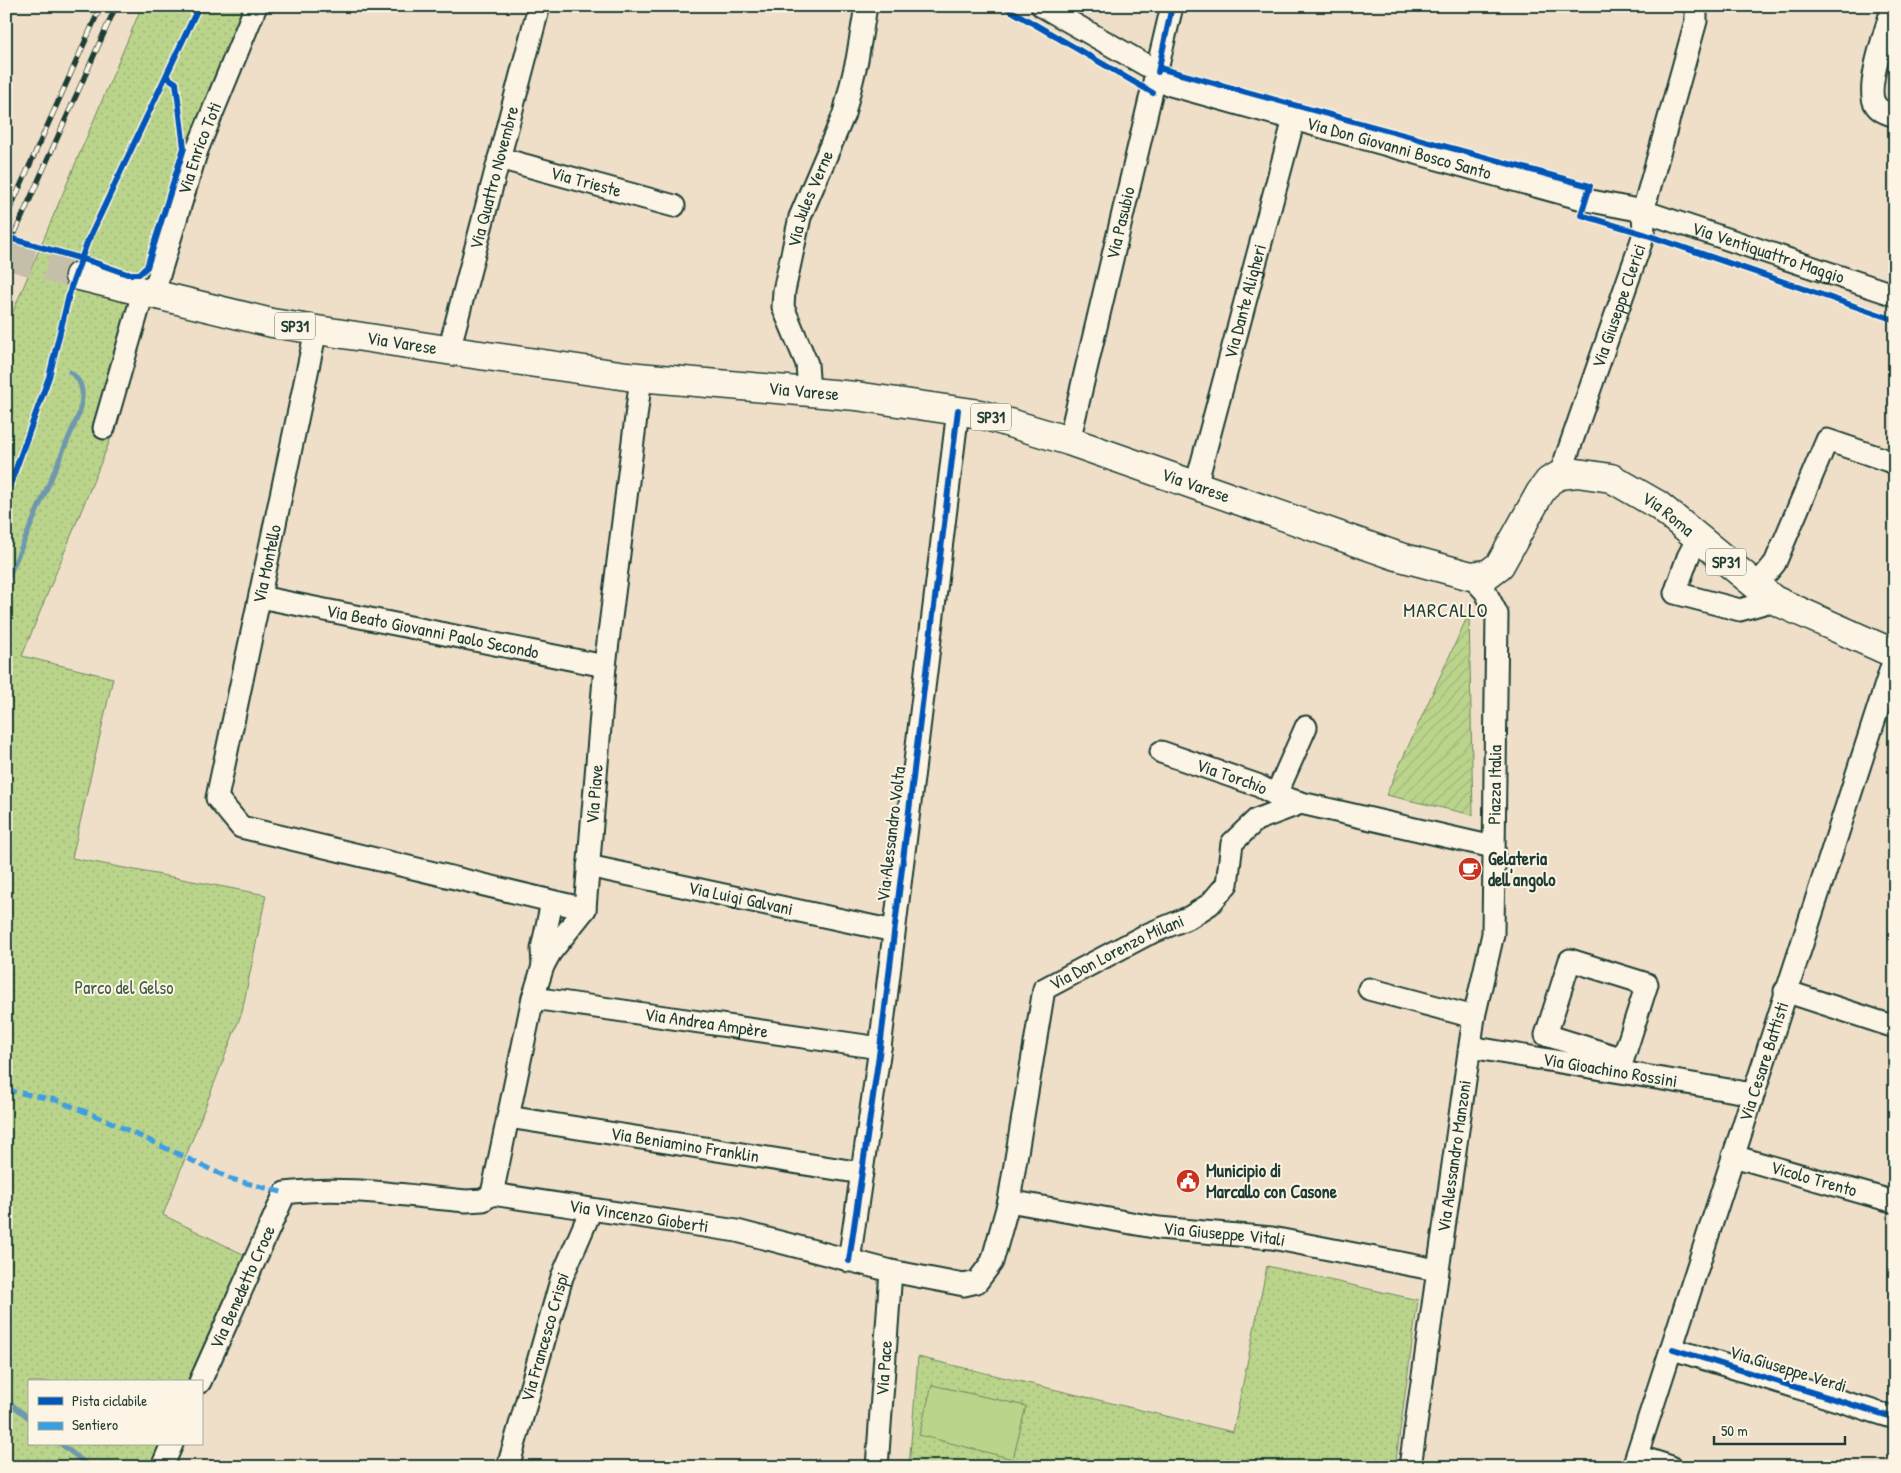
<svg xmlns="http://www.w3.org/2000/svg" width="1901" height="1473" viewBox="0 0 1901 1473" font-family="'Patrick Hand',sans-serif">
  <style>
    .park { fill: url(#park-dots); stroke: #6d8860 }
    .garden { fill: url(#garden-furrows); stroke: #6d8860 }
    .pitch { fill: #bbd48b; stroke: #6d8860 }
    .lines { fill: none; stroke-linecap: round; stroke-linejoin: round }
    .stream { stroke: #6d98ae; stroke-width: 5 }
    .major-tunnel { stroke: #c5bfaa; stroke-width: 28; stroke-dasharray: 28 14; stroke-linecap: butt }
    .minor-casing { stroke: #1f3d34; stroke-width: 25 }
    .major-casing { stroke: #1f3d34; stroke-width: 31 }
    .minor { stroke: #fcf5e5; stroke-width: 21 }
    .major { stroke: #fcf5e5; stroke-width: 28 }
    .rail-casing { stroke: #1f3d34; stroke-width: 5.5 }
    .rail { stroke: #fcf5e5; stroke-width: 4; stroke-dasharray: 11; stroke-linecap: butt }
    .quiet { stroke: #3c9ee2; stroke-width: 5; stroke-dasharray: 10 5; stroke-linecap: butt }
    .cycleway-casing { stroke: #fcf5e5; stroke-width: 9 }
    .cycleway { stroke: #0057b8; stroke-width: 6 }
    .labels { text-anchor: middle; stroke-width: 4; stroke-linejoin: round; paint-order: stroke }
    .shield { fill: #fcf5e5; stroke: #617469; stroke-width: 1 }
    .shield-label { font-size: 16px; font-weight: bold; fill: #1f3d34 }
    .street-label { font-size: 18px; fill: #1f3d34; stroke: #fcf5e5 }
    .poi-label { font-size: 18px; font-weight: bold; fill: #1f3d34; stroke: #fcf5e5; text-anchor: start }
    .park-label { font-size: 18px; fill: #3e5b45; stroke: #fcf5e5 }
    .quarter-label { font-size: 20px; letter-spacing: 1px; fill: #1f3d34; stroke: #fcf5e5 }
  </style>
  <defs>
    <pattern id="park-dots" width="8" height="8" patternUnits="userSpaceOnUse" patternTransform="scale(1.25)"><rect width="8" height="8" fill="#bbd48b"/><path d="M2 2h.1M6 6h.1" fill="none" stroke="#a0b779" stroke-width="1.8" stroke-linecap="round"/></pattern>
    <pattern id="garden-furrows" width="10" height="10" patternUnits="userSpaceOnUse" patternTransform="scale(1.25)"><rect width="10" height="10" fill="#bbd48b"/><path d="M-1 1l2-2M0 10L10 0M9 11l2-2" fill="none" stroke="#a0b779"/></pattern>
  </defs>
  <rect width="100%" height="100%" fill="#efdfc8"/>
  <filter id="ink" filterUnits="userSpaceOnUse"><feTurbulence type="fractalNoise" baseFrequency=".02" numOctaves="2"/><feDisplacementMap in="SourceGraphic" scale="10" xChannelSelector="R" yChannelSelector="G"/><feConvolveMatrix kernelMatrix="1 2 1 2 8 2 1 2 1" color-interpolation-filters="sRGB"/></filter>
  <g filter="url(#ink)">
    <!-- park -->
    <path class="park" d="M142,6H250L191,146L94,426L113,433L22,656L113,678L72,858L266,895L242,1012L163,1215L251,1258L196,1382H29V1444H167L157,1467H6V328Z
      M1267,1266L1418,1300L1395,1467H909L918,1357L1233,1432Z"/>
    <!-- garden -->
    <path class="garden" d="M1469,613L1473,815L1386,795Z"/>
    <!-- pitch -->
    <path class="pitch" d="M932,1385L1026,1406L1013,1459L919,1435Z"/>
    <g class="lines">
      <!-- stream -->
      <path class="stream" d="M6,583L79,414C83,398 86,383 70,372
        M6,1400L29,1418
        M61,1444L90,1467"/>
      <!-- major-tunnel -->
      <path class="major-tunnel" d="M6,255L79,276"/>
      <!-- minor casing -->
      <g class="minor-casing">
        <g id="minor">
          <path d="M1042,6L1158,72"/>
          <path d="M1893,6C1887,26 1865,88 1875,104C1880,112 1887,113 1895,116"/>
          <path id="s1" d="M1156,81L1586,200L1643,211L1895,295"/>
          <path id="s2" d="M499,158L674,206"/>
          <path id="s3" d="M153,295L197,150L256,6"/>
          <path d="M316,330L217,798L241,827L585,909"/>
          <path id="s4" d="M449,350L539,6"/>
          <path id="s5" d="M809,392L807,364L783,307L784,291L800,217L844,114L857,60L866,6"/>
          <path d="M104,428L143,293"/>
          <path id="s6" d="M1069,441L1172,6"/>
          <path id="s7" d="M1560,475L1644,234L1643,211L1696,21V6"/>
          <path id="s8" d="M1196,485L1294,119"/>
          <path d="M1698,538L1688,557L1675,593L1740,610L1774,600"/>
          <path d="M1756,586L1775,563L1827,440L1895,463"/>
          <path id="s9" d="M260,597L605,666"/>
          <path id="s10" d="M1161,752L1257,785L1276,795L1301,803"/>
          <path d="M1276,795L1306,727"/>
          <path id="s11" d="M588,866L894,931"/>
          <path d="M1570,960L1647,984L1623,1059L1546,1035Z"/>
          <path d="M543,966L542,949L552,902"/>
          <path d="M1369,989L1474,1017"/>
          <path d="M1785,991L1895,1027"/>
          <path id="s12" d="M533,998L880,1048"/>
          <path id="s13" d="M1470,1047L1753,1094"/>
          <path id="s14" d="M508,1117L862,1173"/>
          <path id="s15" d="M1733,1156L1895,1202"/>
          <path id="s16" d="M492,1194L533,998L543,966L550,953L585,909L605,666L641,377"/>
          <path id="s17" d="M1009,1201L1159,1228L1272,1238L1437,1270"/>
          <path d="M849,1261L880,1048L958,410"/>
          <path d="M1673,1349L1895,1418"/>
          <path id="s18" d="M200,1382L285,1193C345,1185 406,1196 466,1201L483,1200L492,1194L737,1231L891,1271L964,1285L977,1282L992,1262L1009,1201L1044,989L1146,935L1190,917L1210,904L1227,884L1232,843L1256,820L1301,803L1493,847"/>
          <path d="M1637,1456L1671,1467"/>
          <path d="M162,1467L172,1444"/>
          <path id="s19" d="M508,1467L562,1277L591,1210"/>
          <path id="s20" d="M877,1467L891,1271"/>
          <path id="s21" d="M1410,1467L1474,1017L1493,934L1497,614L1485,591L1471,576"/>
          <path id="s22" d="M1633,1467L1895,656"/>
        </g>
      </g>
      <!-- major casing -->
      <g class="major-casing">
        <g id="major">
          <path id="s23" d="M79,276L272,323L466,353L627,376L856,396L980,414L1069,441L1397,556L1471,576L1488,574L1500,565L1540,493L1549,481L1560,475L1577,473L1611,478L1658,505L1774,600L1895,654"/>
        </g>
      </g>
      <!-- minor -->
      <use href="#minor" class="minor"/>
      <!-- major -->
      <use href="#major" class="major"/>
      <!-- rail casing -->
      <g class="rail-casing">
        <path id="rail" d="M6,218L101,6
          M6,253L116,6"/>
      </g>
      <!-- rail -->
      <use href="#rail" class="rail"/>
      <!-- quiet -->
      <path class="quiet" d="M6,1090L56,1100L106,1120L231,1179L285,1193"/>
      <!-- cycleway casing -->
      <g class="cycleway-casing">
        <path id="cycleway" d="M1003,6L1153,93
          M1159,68L1590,186L1581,215L1644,234L1895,320
          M1158,72L1172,6
          M6,237L93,262L127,274H139L147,267L184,148L176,83L167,77
          M6,496L49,377L71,287L87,243L199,6
          M849,1261L880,1048L958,410
          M1673,1349L1895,1418"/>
      </g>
      <!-- cycleway -->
      <use href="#cycleway" class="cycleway"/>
    </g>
  </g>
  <!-- icons -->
  <defs>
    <g id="cafe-disc" transform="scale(1.25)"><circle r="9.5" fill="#c8321e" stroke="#fcf5e5"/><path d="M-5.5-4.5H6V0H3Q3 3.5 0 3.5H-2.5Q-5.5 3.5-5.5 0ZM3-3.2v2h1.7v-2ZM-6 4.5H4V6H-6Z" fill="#fff"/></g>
    <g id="civic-disc" transform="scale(1.25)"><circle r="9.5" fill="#c8321e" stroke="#fcf5e5"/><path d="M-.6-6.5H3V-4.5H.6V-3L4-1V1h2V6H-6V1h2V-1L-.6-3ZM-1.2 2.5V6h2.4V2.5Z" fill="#fff"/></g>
  </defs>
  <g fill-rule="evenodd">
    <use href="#cafe-disc" x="1470" y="869"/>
    <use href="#civic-disc" x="1188" y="1181"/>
  </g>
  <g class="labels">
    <!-- shield labels -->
    <g class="shield">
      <rect x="275" y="312.5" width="40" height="27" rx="4"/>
      <rect x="971" y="403.5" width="40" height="27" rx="4"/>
      <rect x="1706" y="548.5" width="40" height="27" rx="4"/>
    </g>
    <g class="shield-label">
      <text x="295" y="332">SP31</text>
      <text x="991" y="423">SP31</text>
      <text x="1726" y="568">SP31</text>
    </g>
    <!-- street labels -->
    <g class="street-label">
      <text dy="6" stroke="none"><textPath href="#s1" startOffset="252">Via Don Giovanni Bosco Santo</textPath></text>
      <text dy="6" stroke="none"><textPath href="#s3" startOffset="154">Via Enrico Toti</textPath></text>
      <text dy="6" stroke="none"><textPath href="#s4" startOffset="178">Via Quattro Novembre</textPath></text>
      <text dy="6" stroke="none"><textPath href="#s2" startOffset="90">Via Trieste</textPath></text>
      <text dy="6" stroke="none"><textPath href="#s5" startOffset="202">Via Jules Verne</textPath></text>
      <text dy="6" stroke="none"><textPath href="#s6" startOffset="224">Via Pasubio</textPath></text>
      <text dy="6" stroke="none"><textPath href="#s1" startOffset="636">Via Ventiquattro Maggio</textPath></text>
      <text dy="6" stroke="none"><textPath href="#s8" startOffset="190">Via Dante Aligheri</textPath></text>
      <text dy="6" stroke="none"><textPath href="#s7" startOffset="179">Via Giuseppe Clerici</textPath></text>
      <text dy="6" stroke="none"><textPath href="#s23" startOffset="330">Via Varese</textPath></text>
      <text dy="6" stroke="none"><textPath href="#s23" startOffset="735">Via Varese</textPath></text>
      <text dy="6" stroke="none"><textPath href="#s23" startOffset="1140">Via Varese</textPath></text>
      <text dy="6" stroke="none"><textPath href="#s23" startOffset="1691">Via Roma</textPath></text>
      <text transform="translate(267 564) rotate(-78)" y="6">Via Montello</text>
      <text dy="6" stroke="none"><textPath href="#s9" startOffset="176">Via Beato Giovanni Paolo Secondo</textPath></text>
      <text dy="6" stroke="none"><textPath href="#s10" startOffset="75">Via Torchio</textPath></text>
      <text dy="6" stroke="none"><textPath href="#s21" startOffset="689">Piazza Italia</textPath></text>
      <text dy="6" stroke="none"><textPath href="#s16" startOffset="420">Via Piave</textPath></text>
      <text transform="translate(891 834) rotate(-83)" y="6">Via Alessandro Volta</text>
      <text dy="6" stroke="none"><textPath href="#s11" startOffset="156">Via Luigi Galvani</textPath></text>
      <text dy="6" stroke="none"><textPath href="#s18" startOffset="1296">Via Don Lorenzo Milani</textPath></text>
      <text dy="6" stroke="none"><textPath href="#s12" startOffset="175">Via Andrea Ampère</textPath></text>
      <text dy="6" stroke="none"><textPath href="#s22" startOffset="426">Via Cesare Battisti</textPath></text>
      <text dy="6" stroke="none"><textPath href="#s13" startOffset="142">Via Gioachino Rossini</textPath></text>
      <text dy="6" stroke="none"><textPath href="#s14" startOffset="179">Via Beniamino Franklin</textPath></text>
      <text dy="6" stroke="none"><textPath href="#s21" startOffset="314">Via Alessandro Manzoni</textPath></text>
      <text dy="6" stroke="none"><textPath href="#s15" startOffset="84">Vicolo Trento</textPath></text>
      <text dy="6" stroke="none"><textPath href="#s18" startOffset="565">Via Vincenzo Gioberti</textPath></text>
      <text dy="6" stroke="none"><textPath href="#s17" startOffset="218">Via Giuseppe Vitali</textPath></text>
      <text dy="6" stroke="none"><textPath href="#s18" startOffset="104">Via Benedetto Croce</textPath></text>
      <text dy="6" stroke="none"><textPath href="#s19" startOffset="135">Via Francesco Crispi</textPath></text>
      <text dy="6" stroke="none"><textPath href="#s20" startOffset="99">Via Pace</textPath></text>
      <text transform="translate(1788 1369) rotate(17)" y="6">Via Giuseppe Verdi</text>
    </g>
    <!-- poi labels -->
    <g class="poi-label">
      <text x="1488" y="865">Gelateria<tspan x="1488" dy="21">dell'angolo</tspan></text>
      <text x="1206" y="1177">Municipio di<tspan x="1206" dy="21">Marcallo con Casone</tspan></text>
    </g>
    <!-- park labels -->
    <g class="park-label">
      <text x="124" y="994">Parco del Gelso</text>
    </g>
    <!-- quarter labels -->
    <g class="quarter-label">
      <text x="1446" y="617">MARCALLO</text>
    </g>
  </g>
  <!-- margin -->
  <rect width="1901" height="1473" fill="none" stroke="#fcf5e5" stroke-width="25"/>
  <rect x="12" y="12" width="1876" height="1448" fill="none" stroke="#1f3d34" stroke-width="2" filter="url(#ink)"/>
  <!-- legend -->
  <rect x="28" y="1380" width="175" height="65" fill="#fcf5e5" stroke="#a4ab9e"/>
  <rect x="38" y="1397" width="25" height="8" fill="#0057b8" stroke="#a4ab9e"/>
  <text x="72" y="1406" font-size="15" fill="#1f3d34">Pista ciclabile</text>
  <rect x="38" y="1422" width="25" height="8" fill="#3c9ee2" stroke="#a4ab9e"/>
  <text x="72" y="1430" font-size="15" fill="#1f3d34">Sentiero</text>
  <!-- scale -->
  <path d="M1714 1436v8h131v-8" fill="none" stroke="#1f3d34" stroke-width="2.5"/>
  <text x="1721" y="1436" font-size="15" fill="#1f3d34" stroke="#fcf5e5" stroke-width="4" paint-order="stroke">50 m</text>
</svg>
